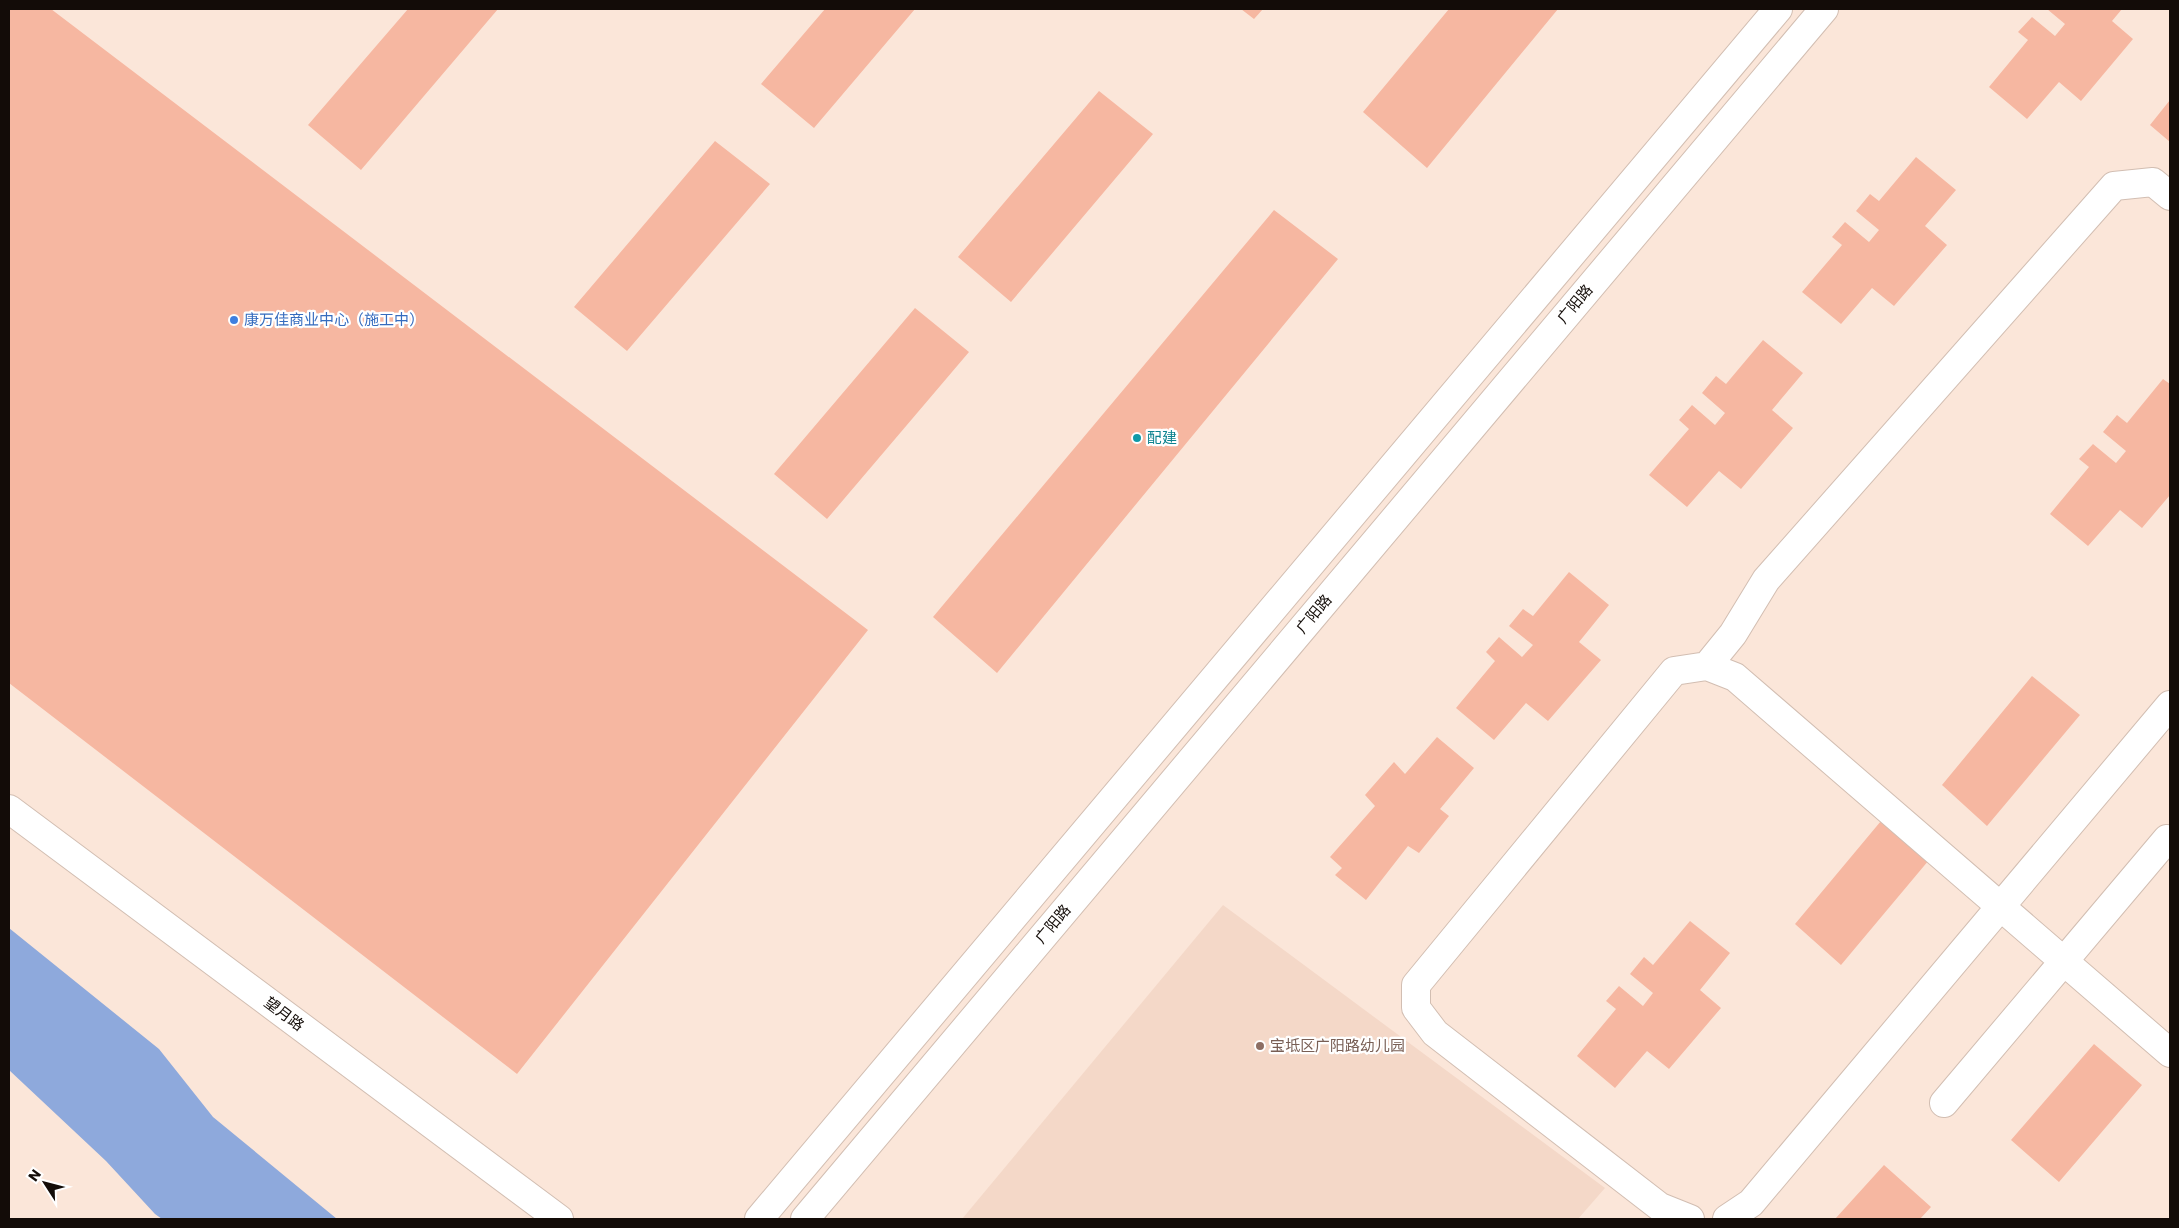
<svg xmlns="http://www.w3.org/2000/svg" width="2179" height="1228" viewBox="0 0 2179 1228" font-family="Poppins,'Noto Sans SC',sans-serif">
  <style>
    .built { fill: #f4d8c8 }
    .water { fill: #8ea9dc }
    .building { fill: #f6b7a1 }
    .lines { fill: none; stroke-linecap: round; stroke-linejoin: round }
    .minor-casing { stroke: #d2beb2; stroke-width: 30 }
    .minor { stroke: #fff; stroke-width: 28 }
    .shop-dot { fill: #3f7fe0; stroke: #fff; stroke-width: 2 }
    .culture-dot { fill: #0f9aa8; stroke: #fff; stroke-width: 2 }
    .education-dot { fill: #8d6e63; stroke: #fff; stroke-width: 2 }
    .labels { text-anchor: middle; stroke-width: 4.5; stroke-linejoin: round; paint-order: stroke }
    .street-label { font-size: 15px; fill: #130c08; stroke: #fff }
    .shop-label { font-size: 15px; fill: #366cbe; stroke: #fff; text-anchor: start }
    .culture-label { font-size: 15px; fill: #0d838f; stroke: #fff; text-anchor: start }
    .education-label { font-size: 15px; fill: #785e54; stroke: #fff; text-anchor: start }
  </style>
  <rect width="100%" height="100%" fill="#fbe6d9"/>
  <!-- built -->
  <path class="built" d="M1223,905L1605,1188L1578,1219H962Z"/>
  <!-- water -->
  <path class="water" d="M9,928L159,1049L213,1117L337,1219H162L155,1214L106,1161L9,1070Z"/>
  <!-- building -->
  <path class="building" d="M9,9H51L868,630L517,1074L9,683Z
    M408,9H498L361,170L308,125Z
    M825,9H915L814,128L761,84Z
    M1241,9H1263L1254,19Z
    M1449,9H1558L1427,168L1363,112Z
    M2047,9H2122L2112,21L2133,39L2081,101L2059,82L2027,119L1989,87L2028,40L2018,32L2032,17L2055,36L2065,24Z
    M1099,91L1153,134L1011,302L958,257Z
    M2170,100V142L2150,125Z
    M715,141L770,184L627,351L574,307Z
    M1916,157L1956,190L1925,226L1947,245L1894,306L1872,288L1841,324L1802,292L1842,245L1832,237L1845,222L1869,242L1879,230L1856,211L1870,194L1879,201Z
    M1274,210L1338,259L997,673L933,617Z
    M915,308L969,352L827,519L774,474Z
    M1763,340L1803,373L1772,410L1793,428L1741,489L1719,471L1687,507L1649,475L1689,429L1679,420L1692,405L1715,425L1725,413L1702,393L1716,376L1726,384Z
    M2163,379L2170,384V495L2142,528L2120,510L2088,546L2050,514L2089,467L2079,459L2093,444L2116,463L2126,451L2103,432L2117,415L2127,423Z
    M1569,572L1609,605L1579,642L1601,660L1548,721L1526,703L1494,740L1456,708L1495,661L1486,652L1499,637L1522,657L1533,645L1509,626L1523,609L1533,616Z
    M2032,676L2080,715L1987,826L1942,785Z
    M1437,737L1474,768L1440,809L1449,816L1419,853L1408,846L1366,900L1335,875L1342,868L1330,857L1375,806L1365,795L1394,762L1405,774Z
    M1886,815L1934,854L1841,965L1795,924Z
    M1690,921L1730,953L1700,990L1721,1008L1669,1069L1647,1051L1615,1088L1577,1056L1616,1009L1606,1001L1619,986L1643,1006L1653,993L1630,974L1644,957L1653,965Z
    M2094,1044L2142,1085L2059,1182L2011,1140Z
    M1884,1165L1931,1207L1920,1219H1835Z"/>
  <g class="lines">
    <!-- minor casing -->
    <g class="minor-casing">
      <path id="minor" d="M1707,666L1735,677L2170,1053
        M9,809L559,1219
        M1944,1103L2167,839
        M759,1219L1778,9
        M805,1219L1824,9
        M1690,1219L1660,1207L1435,1033L1416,1008V985L1674,671L1707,666L1733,634L1766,580L2114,186L2153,182L2170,196
        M1727,1219L1751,1203L2170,705"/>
    </g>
    <!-- minor -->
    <use href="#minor" class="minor"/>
  </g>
  <!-- markers -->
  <circle class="shop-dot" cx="234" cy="320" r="5"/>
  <circle class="culture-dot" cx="1137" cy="438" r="5"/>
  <circle class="education-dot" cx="1260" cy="1046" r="5"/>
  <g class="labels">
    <!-- street labels -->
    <g class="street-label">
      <text transform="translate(1575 304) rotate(-50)" y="5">广阳路</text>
      <text transform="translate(1314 614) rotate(-50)" y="5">广阳路</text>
      <text transform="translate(1053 924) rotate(-50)" y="5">广阳路</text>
      <text transform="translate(284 1014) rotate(37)" y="5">望月路</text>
    </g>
    <!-- shop labels -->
    <g class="shop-label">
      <text x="244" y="325">康万佳商业中心（施工中）</text>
    </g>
    <!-- culture labels -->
    <g class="culture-label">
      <text x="1147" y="443">配建</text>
    </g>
    <!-- education labels -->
    <g class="education-label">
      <text x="1270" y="1051">宝坻区广阳路幼儿园</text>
    </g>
  </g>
  <!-- border -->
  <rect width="2179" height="1228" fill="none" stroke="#130c08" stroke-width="20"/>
  <!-- north arrow -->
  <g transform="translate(45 1183) rotate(306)" stroke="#ffffff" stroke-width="4" paint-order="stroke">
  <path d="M0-4L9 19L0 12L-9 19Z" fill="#130c08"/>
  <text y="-8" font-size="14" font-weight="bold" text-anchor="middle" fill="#130c08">N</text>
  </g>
</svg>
